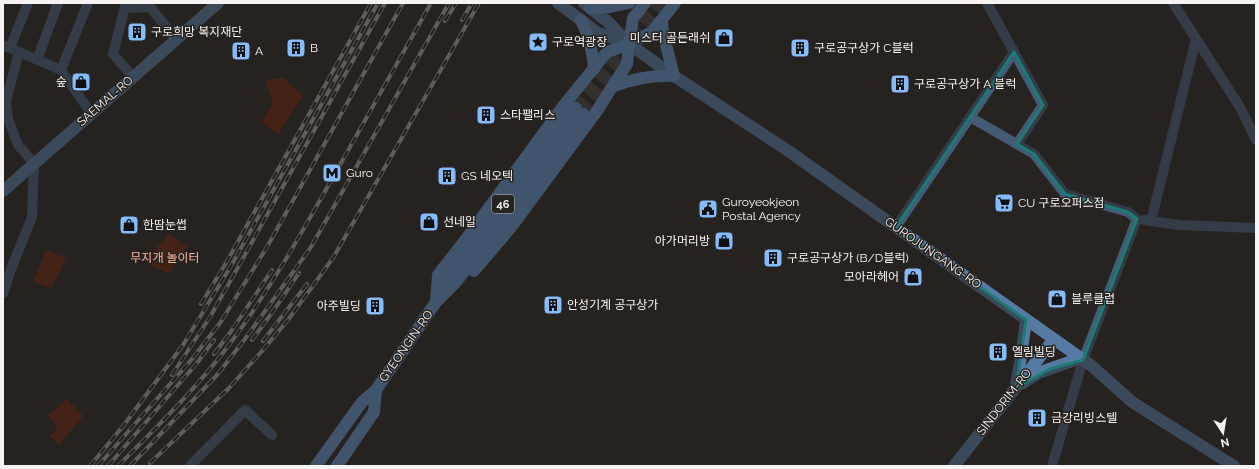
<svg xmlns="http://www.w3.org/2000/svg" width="1259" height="469" viewBox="0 0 1259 469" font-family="Raleway,'Noto Sans KR',sans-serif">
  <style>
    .green { fill: #6b230b }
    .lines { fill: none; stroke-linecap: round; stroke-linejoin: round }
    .primary-tunnel { stroke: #464240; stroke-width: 12; stroke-dasharray: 12 6; stroke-linecap: butt }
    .street { stroke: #445b75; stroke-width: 10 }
    .secondary { stroke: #557aa3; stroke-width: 12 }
    .primary { stroke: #6191c7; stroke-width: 12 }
    .rail-casing { stroke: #a7a3a2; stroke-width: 4 }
    .rail { stroke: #272321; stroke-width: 2.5; stroke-dasharray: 8; stroke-linecap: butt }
    .marked { fill: none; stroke: #1b7c75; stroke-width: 3; stroke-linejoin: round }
    .labels { text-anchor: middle; stroke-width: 3; stroke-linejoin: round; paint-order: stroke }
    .shield { fill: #272321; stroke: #b8b5b3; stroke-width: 1 }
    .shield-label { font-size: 11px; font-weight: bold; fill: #f6f3f2 }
    .poi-label { font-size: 12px; fill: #f6f3f2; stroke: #272321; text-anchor: start }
    .street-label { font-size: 12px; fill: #f6f3f2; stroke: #272321 }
    .park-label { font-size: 12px; fill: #fbb6a1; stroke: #272321 }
  </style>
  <rect width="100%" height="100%" fill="#272321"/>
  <!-- green -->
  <path class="green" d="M283,78L303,96L278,134L262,122L273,103L265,80Z
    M168,234L187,247L169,274L146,262Z
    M46,250L66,258L51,288L33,282Z
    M67,399L83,416L59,445L50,436L58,427L48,416Z"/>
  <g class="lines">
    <!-- primary-tunnel -->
    <path class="primary-tunnel" d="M576,108L653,3
      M583,114L664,3"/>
    <!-- street -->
    <path class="street" d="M126,3L113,54L133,77
      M987,3L1043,105L1017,144
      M1173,3L1240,107L1256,140
      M125,8L150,7L176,39
      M3,45L61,70L91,113
      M10,48L28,3
      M37,60L58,3
      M61,70L88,3
      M970,117L1034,154L1065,194L1128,212L1137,219L1083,360L1052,466
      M1144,220L1179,225L1256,228
      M1151,221L1196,39
      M896,227L1014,52
      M3,293L13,264L32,217L34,163L18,145L8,119L6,101L19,52
      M190,466L245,410L272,435"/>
    <!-- secondary -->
    <path class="secondary" d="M558,3L598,33L626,42
      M584,3L608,22L629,44L674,76L787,150L1092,366L1132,402L1234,466
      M3,191L218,3
      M1023,383L1038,373L1081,358
      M1016,385L1021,357L1026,320
      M954,466L1054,339"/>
    <!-- primary -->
    <path class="primary" d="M590,8L610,7L629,3
      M581,20C589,36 593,52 594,69
      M612,87C632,79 652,75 674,76L663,33L662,20
      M474,271L512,226L597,111L612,87L627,64L629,44L633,18L645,3
      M441,293L450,273L576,108
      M436,302L438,275L466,239L564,105L607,52L629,44L652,32L675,3
      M316,466L362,402L376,390L436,302L457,281L583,114
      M337,466L374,412L376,390"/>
    <!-- rail casing -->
    <g class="rail-casing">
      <path id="rail" d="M462,20L472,3
        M445,21L456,3
        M201,304L226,263L371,3
        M252,340L274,310L299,273
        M263,341L307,284
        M214,354L232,330L272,270
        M172,375L210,317L237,269L385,3
        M150,463L229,388L262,351L288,320L333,258L479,3
        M90,466L124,425L183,345L231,266L378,3
        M98,466L192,359L220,323L267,247L403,3
        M108,466L197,363L214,340
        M118,466C160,424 203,382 237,334C276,280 308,221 341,163C371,110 401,57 431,3
        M130,466L217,375L245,339L311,247L449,3"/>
    </g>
    <!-- rail -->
    <use href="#rail" class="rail"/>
  </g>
  <!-- marked area -->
  <path d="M0 0H1259V469H0ZM1014,52L1043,105L1017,144L1034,154L1065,194L1128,212L1137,219L1083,360L1050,369L1016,388L1026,320L896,227Z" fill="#272321" fill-opacity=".55" fill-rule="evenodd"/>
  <path class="marked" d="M1014,52L1043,105L1017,144L1034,154L1065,194L1128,212L1137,219L1083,360L1050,369L1016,388L1026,320L896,227Z"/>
  <!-- icons -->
  <defs>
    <g id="building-square" transform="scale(1)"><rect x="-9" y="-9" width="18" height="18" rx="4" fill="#84bcfb" stroke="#272321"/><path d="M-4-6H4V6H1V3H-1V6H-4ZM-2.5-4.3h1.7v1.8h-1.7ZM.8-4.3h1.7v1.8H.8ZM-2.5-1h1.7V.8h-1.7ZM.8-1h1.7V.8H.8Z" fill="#111"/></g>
    <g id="shop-square" transform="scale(1)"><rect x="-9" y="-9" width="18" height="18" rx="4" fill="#84bcfb" stroke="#272321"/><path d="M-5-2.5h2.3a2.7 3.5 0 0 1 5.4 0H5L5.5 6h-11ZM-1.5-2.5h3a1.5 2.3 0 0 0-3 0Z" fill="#111"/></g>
    <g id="sight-square" transform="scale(1)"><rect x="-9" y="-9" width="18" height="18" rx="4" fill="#84bcfb" stroke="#272321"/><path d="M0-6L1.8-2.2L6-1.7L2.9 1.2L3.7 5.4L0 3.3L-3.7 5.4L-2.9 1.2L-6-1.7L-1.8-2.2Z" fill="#111"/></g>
    <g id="metro-square" transform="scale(1)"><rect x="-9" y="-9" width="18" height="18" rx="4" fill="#84bcfb" stroke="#272321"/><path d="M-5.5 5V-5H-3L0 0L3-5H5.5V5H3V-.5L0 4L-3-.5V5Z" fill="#111"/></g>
    <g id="supermarket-square" transform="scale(1)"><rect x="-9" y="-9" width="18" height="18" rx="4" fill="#84bcfb" stroke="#272321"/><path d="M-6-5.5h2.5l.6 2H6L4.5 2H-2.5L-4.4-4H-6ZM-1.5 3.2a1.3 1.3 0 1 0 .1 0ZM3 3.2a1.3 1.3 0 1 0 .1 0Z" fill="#111"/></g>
    <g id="civic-square" transform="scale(1)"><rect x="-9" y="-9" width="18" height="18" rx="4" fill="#84bcfb" stroke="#272321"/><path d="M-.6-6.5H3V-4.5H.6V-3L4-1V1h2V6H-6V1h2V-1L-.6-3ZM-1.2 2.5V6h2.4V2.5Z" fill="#111"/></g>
  </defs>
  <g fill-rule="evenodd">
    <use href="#building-square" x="137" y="32"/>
    <use href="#shop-square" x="724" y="38"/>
    <use href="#sight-square" x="538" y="42"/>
    <use href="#building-square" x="296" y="48"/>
    <use href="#building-square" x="800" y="48"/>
    <use href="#building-square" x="241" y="51"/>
    <use href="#shop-square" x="81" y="82"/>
    <use href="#building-square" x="900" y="84"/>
    <use href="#building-square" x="486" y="115"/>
    <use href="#metro-square" x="332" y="173"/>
    <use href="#building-square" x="447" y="176"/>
    <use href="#supermarket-square" x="1004" y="203"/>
    <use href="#civic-square" x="708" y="209"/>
    <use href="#shop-square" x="429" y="222"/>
    <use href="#shop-square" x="129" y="225"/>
    <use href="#shop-square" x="724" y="241"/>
    <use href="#building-square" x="773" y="258"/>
    <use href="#shop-square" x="913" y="277"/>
    <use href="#shop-square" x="1057" y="299"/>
    <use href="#building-square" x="553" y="305"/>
    <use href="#building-square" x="375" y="306"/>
    <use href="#building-square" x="998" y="352"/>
    <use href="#building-square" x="1037" y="418"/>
  </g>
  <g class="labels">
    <!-- shield labels -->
    <rect class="shield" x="492" y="195" width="22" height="18" rx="3"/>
    <g class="shield-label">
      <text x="503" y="208">46</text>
    </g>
    <!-- poi labels -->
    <g class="poi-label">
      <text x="151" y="36">구로희망 복지재단</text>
      <text x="710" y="42" text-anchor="end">미스터 골든래쉬</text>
      <text x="552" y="46">구로역광장</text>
      <text x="310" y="52">B</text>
      <text x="814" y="52">구로공구상가 C블럭</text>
      <text x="255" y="55">A</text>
      <text x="67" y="86" text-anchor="end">숲</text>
      <text x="914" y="88">구로공구상가 A 블럭</text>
      <text x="500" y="119">스타팰리스</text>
      <text x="346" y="177">Guro</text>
      <text x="461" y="180">GS 네오텍</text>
      <text x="722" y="206">Guroyeokjeon<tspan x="722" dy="14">Postal Agency</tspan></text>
      <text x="1018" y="207">CU 구로오퍼스점</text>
      <text x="443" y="226">선네일</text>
      <text x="143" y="229">한땀눈썹</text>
      <text x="710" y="245" text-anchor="end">아가머리방</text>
      <text x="787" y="262">구로공구상가 (B/D블럭)</text>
      <text x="899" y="281" text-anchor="end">모아라헤어</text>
      <text x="1071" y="303">블루클럽</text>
      <text x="567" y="309">안성기계 공구상가</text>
      <text x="361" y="310" text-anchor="end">아주빌딩</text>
      <text x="1012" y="356">엘림빌딩</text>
      <text x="1051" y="422">금강리빙스텔</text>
    </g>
    <!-- street labels -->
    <g class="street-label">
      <text transform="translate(105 101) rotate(-41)" y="4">SAEMAL-RO</text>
      <text transform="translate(933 253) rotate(35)" y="4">GUROJUNGANG-RO</text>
      <text transform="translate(406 346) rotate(-55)" y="4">GYEONGIN-RO</text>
      <text transform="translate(1004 402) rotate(-52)" y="4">SINDORIM-RO</text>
    </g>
    <!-- park labels -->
    <g class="park-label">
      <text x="165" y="262">무지개 놀이터</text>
    </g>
  </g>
  <!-- border -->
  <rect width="1259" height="469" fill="none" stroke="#f6f3f2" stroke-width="8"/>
  <!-- north arrow -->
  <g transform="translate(1223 433) rotate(168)" stroke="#272321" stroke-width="3" paint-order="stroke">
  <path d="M0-3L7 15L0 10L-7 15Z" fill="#f6f3f2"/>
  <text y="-6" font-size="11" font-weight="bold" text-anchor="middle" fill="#f6f3f2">N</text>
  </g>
</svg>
